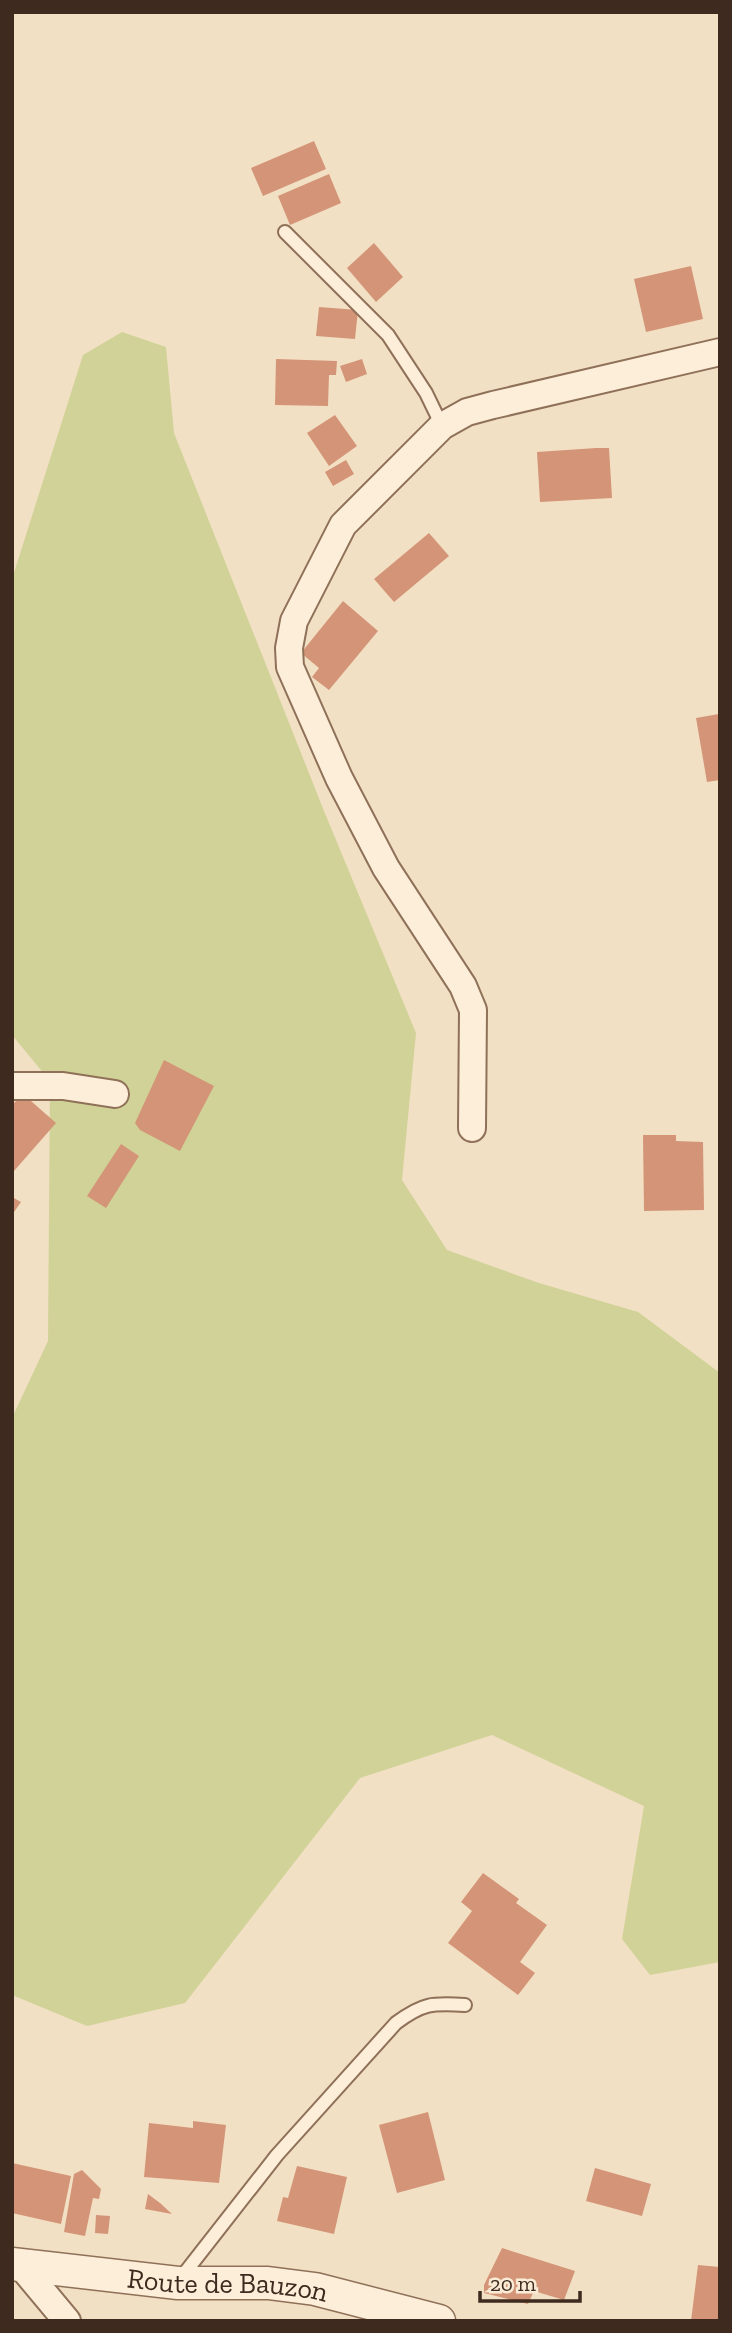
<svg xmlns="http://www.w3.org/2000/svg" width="732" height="2333" viewBox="0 0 732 2333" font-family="'Zilla Slab',serif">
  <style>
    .green { fill: #d1d297 }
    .building { fill: #d49477 }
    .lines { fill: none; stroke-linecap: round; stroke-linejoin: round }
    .service-casing { stroke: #8f7058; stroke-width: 16 }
    .minor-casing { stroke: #8f7058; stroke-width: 30 }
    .tertiary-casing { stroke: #8f7058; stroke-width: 35 }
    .service { stroke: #fceed9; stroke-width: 12 }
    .minor { stroke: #fceed9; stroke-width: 26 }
    .tertiary { stroke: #fceed9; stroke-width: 32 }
    .labels { text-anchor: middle; stroke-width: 5; stroke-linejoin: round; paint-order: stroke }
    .street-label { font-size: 28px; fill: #3e2a1e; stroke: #f9ebd5 }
  </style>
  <rect width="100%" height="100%" fill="#f2e0c4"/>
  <!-- green -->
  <path class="green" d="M122,332L166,347L174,433L324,811L416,1033L402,1180L447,1250L539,1283L638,1312L720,1373V1962L650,1975L622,1939L644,1806L492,1735L360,1778L185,2003L87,2026L12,1995V1418L48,1341L50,1081L12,1035V579L83,355Z"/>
  <!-- building -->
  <path class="building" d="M314,141L326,169L263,196L251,168Z
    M329,174L341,203L290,225L278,196Z
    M374,243L403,277L376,302L347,268Z
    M691,266L703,319L646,332L634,279Z
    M319,307L358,310L355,339L316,336Z
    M276,359L337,361L336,375H329L328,406L275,405Z
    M362,359L367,374L346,382L340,366Z
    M335,415L357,446L329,466L307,433Z
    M596,448H609L612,498L540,502L537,452Z
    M346,460L354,474L333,486L325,472Z
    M429,533L449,556L394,602L374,579Z
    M343,601L378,631L329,690L312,677L319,668L301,653Z
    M719,714L720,780L707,782L696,718Z
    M164,1060L214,1086L180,1151L140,1130L135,1123Z
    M23,1094L56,1123L14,1171L12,1105Z
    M643,1135H676V1141L703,1142L704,1210L644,1211Z
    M121,1144L139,1156L106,1208L87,1196Z
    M12,1197L21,1202L12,1215Z
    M483,1873L519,1899L516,1903L547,1925L520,1962L535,1973L518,1995L448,1943L472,1911L461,1902Z
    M428,2112L445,2180L397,2193L379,2125Z
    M193,2121L226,2125L219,2183L144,2177L149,2123L193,2128Z
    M12,2163L71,2176L61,2224L12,2213Z
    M297,2166L347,2177L334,2234L277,2221L283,2197L288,2198Z
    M595,2168L651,2184L642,2216L586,2201Z
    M82,2170L101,2189L99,2199L93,2198L85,2236L64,2232L74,2174Z
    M148,2194L160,2203L172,2214L145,2209Z
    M96,2215L110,2216L108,2234L95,2233Z
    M502,2248L575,2271L564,2300L534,2291L528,2304L484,2293V2285Z
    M698,2265L720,2267V2321H691Z"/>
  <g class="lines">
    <!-- service casing -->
    <g class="service-casing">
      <path id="service" d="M285,232L388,335L426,393L442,426
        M180,2279L277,2155L396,2023C423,2003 432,2003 465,2005"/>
    </g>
    <!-- minor casing -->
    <g class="minor-casing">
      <path id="minor" d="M12,1086H63L115,1094
        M472,1128L473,1010L463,986L386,868L339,778L290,667L289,648L294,621L343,525L442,426L467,412L493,405L720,352
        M22,2267L67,2321"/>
    </g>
    <!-- tertiary casing -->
    <g class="tertiary-casing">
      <g id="tertiary">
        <path id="s1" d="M12,2264L178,2283H268L315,2289L439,2321"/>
      </g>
    </g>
    <!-- service -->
    <use href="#service" class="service"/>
    <!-- minor -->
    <use href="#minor" class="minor"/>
    <!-- tertiary -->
    <use href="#tertiary" class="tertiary"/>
  </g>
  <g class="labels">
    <!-- street labels -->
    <g class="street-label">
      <text dy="10" stroke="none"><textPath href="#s1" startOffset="217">Route de Bauzon</textPath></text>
    </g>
  </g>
  <!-- border -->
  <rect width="732" height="2333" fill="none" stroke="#3e2a1e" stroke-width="28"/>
  <!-- scale -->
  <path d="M480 2291v10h100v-10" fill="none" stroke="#3e2a1e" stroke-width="3.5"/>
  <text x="490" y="2291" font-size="21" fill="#3e2a1e" stroke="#f9ebd5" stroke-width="5" paint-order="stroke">20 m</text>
</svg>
